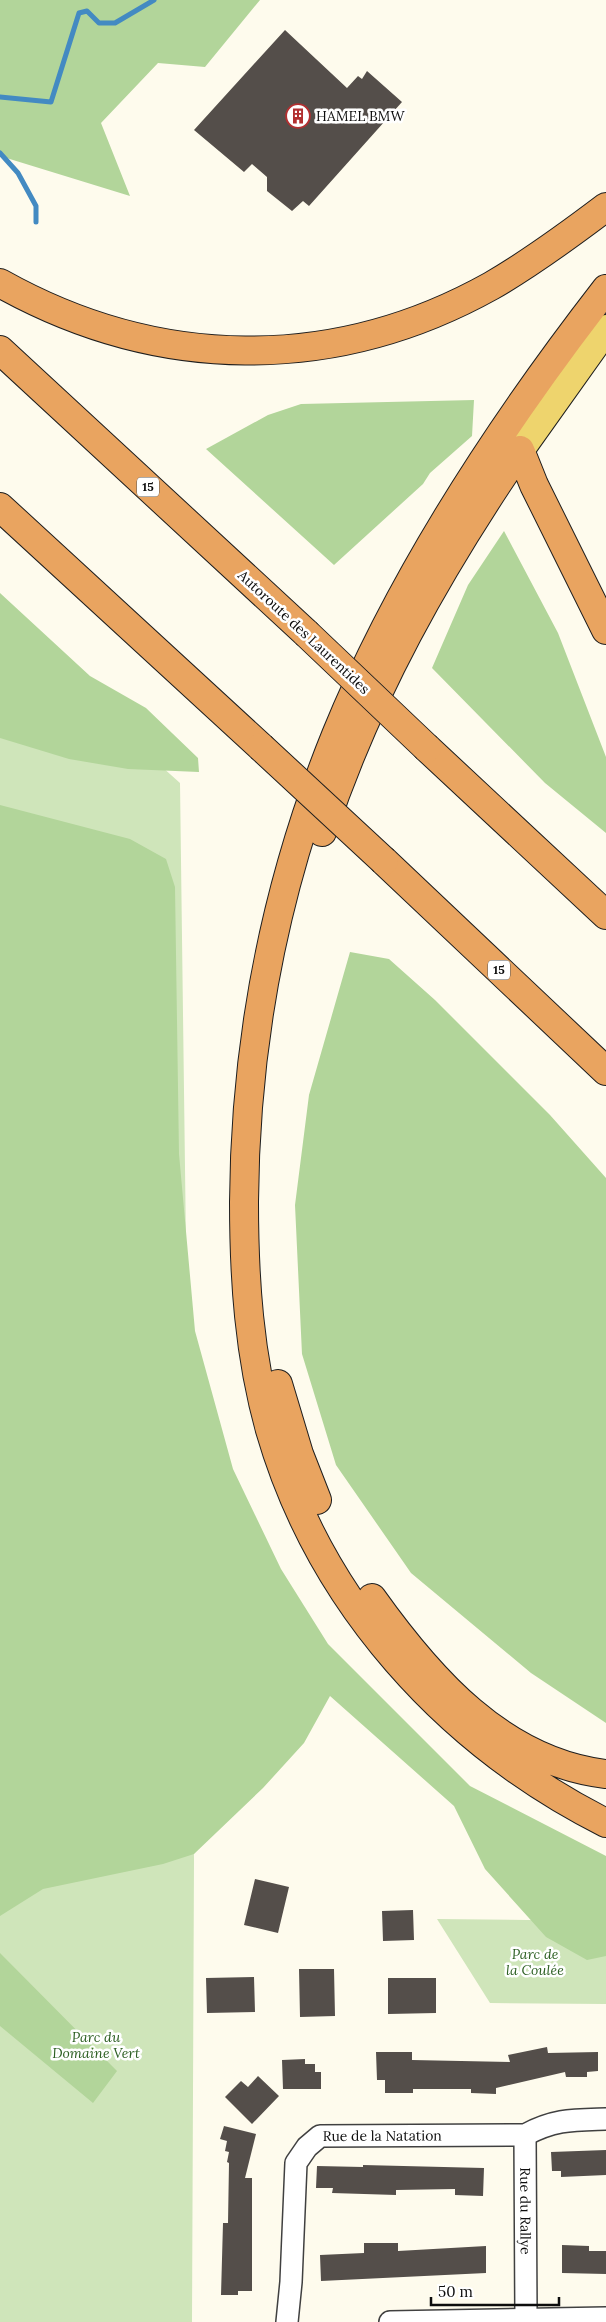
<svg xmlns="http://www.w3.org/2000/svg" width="606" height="2322" viewBox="0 0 606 2322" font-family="Lora,serif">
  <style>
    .green { fill: #cfe5ba }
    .forest { fill: #b2d59a }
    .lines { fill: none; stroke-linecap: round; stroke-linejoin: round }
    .stream { stroke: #438ac2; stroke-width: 5 }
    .building { fill: #544e4a }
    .minor-casing { stroke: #404040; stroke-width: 24 }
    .major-casing { stroke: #1e1e1e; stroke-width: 30 }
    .highway-casing { stroke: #1e1e1e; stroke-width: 30 }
    .minor { stroke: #fff; stroke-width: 21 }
    .major { stroke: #eed46d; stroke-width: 28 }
    .highway { stroke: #e9a460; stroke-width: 28 }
    .highway-bridge-casing { stroke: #1e1e1e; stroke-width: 30; stroke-linecap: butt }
    .highway-bridge { stroke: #e9a460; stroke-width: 28 }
    .labels { text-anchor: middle; stroke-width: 5; stroke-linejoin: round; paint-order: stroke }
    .shield { fill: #fff; stroke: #565656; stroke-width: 1 }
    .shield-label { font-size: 12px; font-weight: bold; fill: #0d0d0d }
    .poi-label { font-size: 14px; fill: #0d0d0d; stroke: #fff; text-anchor: start }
    .street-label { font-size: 14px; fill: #0d0d0d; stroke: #fff }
    .park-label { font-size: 14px; font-style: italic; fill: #2c5f22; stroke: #fff }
  </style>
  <rect width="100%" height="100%" fill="#fefbed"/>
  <!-- green -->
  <path class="green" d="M0,622L180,783L194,1860L192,2322H0Z
    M437,1919L606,1921V2004L490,2003Z"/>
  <!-- forest -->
  <path class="forest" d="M0,0H260L205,67L158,63L101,123L130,196L0,156Z
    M474,400L472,436L430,473L423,484L334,565L206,449L268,415L301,404Z
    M504,531L558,633L606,757V833L545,783L432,668L468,585Z
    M0,593L90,676L146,708L198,758L199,772L128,769L69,759L0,738Z
    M0,805L130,839L166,859L175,887L179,1154L195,1331L233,1469L281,1569L328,1644L470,1786L606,1856V1956L587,1960L546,1937L485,1869L454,1806L330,1696L304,1743L263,1788L194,1854L163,1864L43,1889L0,1916Z
    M350,952L389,959L435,1000L550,1115L606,1178V1723L531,1673L411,1573L336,1465L302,1354L295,1205L309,1095Z
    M0,1953L117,2071L93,2103L0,2026Z"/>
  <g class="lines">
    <!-- stream -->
    <path class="stream" d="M0,97L51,102L79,13L87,11L99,23H115L154,0
      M0,153L18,173L36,206V222"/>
  </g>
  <!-- building -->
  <path class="building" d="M285,30L347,88L358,76L362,79L367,71L402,102L309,206L303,201L292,211L267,191V177L252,164L244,172L194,130Z
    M255,1879L289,1887L278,1933L244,1925Z
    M413,1910L414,1940L383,1941L382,1911Z
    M299,1969H334L335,2016L300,2017Z
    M254,1977L255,2012L207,2013L206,1978Z
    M388,1978H436V2013L388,2014Z
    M547,2047L548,2053L598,2052V2071L587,2072V2077H566L565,2072L496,2088V2094L471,2093V2089H413V2093H385V2080H377L376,2052H412V2060L510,2062L508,2055Z
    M305,2059V2064H315V2072H321V2089H283L282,2060Z
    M258,2076L279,2096L252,2124L225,2097L241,2081L248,2087Z
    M224,2126L256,2134L245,2178H252V2291H238V2295H221L223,2223H228L229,2163L227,2162L229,2152L225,2151L227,2141L220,2139Z
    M606,2150V2175L561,2177V2171H552L551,2152Z
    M363,2165L484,2168L483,2196L455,2195V2189L396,2190V2195L332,2193L333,2188H316L317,2166L363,2167Z
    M364,2243H398V2251L486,2246V2273L321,2281L320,2255L364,2253Z
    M562,2245L589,2246V2251H606V2274L562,2273Z"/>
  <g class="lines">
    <!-- minor casing -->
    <g class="minor-casing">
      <g id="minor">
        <path id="s1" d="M525,2135L526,2318"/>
        <path id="s2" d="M287,2322L291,2282L296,2163L307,2147L320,2136L525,2135C555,2119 573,2120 606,2119"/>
        <path d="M390,2322L606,2318"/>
      </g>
    </g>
    <!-- major casing -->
    <g class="major-casing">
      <path id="major" d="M520,450L606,329"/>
    </g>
    <!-- highway casing -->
    <g class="highway-casing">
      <path id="highway" d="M0,283C157,371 333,374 491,286C531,263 569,235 606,207
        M606,289C502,423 400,578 336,735C276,883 245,1042 244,1202C244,1279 249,1355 270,1430C320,1603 447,1743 606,1823
        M0,350L306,633
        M520,450L534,485L606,630
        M0,507L261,747
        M427,748L606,915
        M322,832C368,694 438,570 520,450
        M384,861L606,1071
        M278,1384L299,1454L317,1500
        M372,1598C429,1678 502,1762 606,1774"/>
    </g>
    <!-- minor -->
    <use href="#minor" class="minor"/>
    <!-- major -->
    <use href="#major" class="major"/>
    <!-- highway -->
    <use href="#highway" class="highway"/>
    <!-- highway-bridge casing -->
    <g class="highway-bridge-casing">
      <path id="highway-bridge" d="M306,633L427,748
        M261,747L384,861"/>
    </g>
    <!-- highway-bridge -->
    <use href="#highway-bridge" class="highway-bridge"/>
  </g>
  <!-- icons -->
  <defs>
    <g id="building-ring" transform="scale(1.25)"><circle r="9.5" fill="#fff" stroke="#b22f30" stroke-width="1.5"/><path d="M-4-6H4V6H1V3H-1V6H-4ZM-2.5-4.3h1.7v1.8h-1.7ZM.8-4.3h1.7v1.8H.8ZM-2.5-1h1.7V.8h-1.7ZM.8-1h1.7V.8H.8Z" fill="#b22f30"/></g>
  </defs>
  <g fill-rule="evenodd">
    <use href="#building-ring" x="298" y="116"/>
  </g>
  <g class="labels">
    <!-- shield labels -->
    <g class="shield">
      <rect x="137" y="477.5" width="22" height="19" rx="4"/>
      <rect x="488" y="960.5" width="22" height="19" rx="4"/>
    </g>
    <g class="shield-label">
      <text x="148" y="491">15</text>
      <text x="499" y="974">15</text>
    </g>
    <!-- poi labels -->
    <g class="poi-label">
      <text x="316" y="121">HAMEL BMW</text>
    </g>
    <!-- street labels -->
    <g class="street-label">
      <text transform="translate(304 632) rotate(43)" y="5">Autoroute des Laurentides</text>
      <text dy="5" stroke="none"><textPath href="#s2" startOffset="258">Rue de la Natation</textPath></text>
      <text dy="5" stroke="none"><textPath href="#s1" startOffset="76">Rue du Rallye</textPath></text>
    </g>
    <!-- park labels -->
    <g class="park-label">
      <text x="535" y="1959">Parc de<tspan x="535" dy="16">la Coulée</tspan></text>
      <text x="96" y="2042">Parc du<tspan x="96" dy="16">Domaine Vert</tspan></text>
    </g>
  </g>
  <!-- scale -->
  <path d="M431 2297v8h128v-8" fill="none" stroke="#0d0d0d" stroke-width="2.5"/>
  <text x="438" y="2297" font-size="15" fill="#0d0d0d" stroke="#ffffff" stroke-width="4" paint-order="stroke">50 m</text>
</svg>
